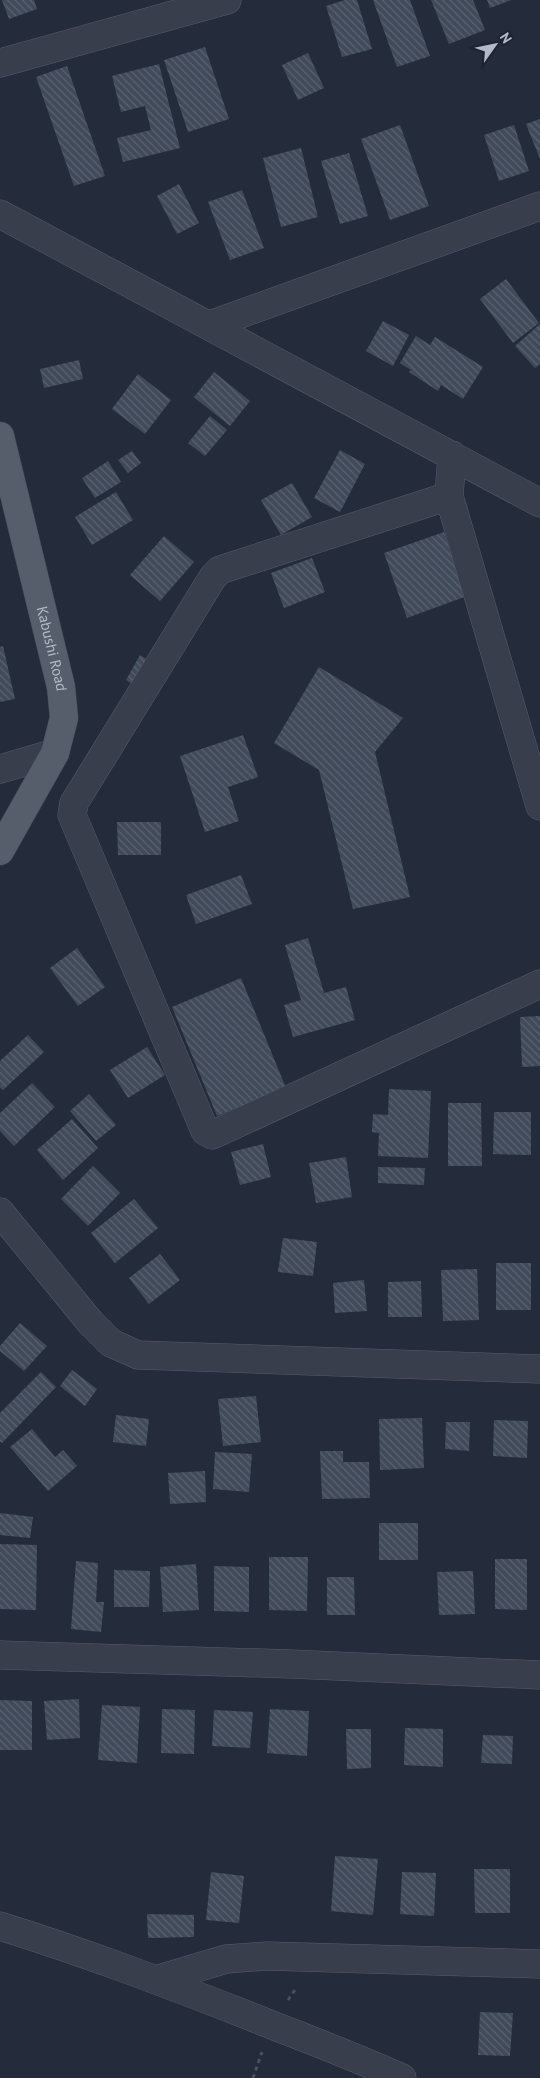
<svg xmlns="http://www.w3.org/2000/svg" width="540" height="2078" viewBox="0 0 540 2078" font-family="'PT Sans',sans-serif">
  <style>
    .building { fill: url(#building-back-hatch) }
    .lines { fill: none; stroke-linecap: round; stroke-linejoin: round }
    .minor-casing { stroke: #565c69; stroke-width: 29 }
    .major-casing { stroke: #414754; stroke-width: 29 }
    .path { stroke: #445459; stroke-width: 3; stroke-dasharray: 4 4; stroke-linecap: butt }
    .minor { stroke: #383e4b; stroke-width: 28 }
    .major { stroke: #565d6b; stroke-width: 28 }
    .labels { text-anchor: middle; stroke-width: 5; stroke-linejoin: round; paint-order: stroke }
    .street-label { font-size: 15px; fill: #b3b9c7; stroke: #1d2330 }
  </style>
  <defs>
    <pattern id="building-back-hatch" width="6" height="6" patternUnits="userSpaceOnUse" patternTransform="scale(1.25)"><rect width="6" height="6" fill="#404a5a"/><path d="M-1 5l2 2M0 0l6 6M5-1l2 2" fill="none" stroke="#596270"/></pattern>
  </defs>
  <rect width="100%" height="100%" fill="#242c3b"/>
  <!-- building -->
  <path class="building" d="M2,0H34L37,9L9,19Z
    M345,0H357L372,49L342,57L326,6Z
    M373,0H410L430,56L397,67Z
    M431,0H473L485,30L449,44Z
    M487,0H511L490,8Z
    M205,47L229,119L188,132L164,60Z
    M308,53L324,88L298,100L282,65Z
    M159,64L180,148L123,162L117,138L151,130L145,106L121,112L112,76Z
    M67,66L105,176L74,186L36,77Z
    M540,119V159L526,124Z
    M400,125L429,206L390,220L361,139Z
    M514,125L529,171L499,181L484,135Z
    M301,148L318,217L281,227L263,158Z
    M349,153L368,216L340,224L321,161Z
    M179,184L199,223L177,234L157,196Z
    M242,190L264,248L230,260L208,202Z
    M506,279L539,323L513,343L480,299Z
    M383,321L409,335L393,366L366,351Z
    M540,324V364L535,368L515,346Z
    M416,336L430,345L435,337L483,367L463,399L441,385L438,391L409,372L411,370L400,363Z
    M79,360L83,379L44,388L40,369Z
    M214,372L250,401L230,426L194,397Z
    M138,374L171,400L145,434L112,409Z
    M210,416L227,430L205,456L188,443Z
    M340,450L365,464L340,512L314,498Z
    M132,451L141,463L128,473L118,460Z
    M108,461L121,482L95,498L82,478Z
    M292,483L312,517L281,535L261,500Z
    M116,492L133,520L92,545L75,517Z
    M444,532L467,596L407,618L384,553Z
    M164,536L194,562L160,601L130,575Z
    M312,558L325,592L284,608L271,573Z
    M3,646L15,699L0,702V647Z
    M140,655L153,663L139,688L126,680Z
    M319,667L403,718L375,752L410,897L353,909L319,770L274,743Z
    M243,735L258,777L228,787L239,821L205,832L180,756Z
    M117,822H161V855H118Z
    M241,875L252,904L196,924L186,895Z
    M308,938L324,993L346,987L355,1020L293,1037L284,1005L301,1000L285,945Z
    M77,948L105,987L78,1006L50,968Z
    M241,978L286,1088L217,1116L172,1007Z
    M540,1016V1066L522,1067L520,1017Z
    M28,1035L44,1052L3,1090L0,1087V1061Z
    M147,1047L165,1075L128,1098L110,1070Z
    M32,1083L55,1107L14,1146L0,1131V1113Z
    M389,1089L431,1091L428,1158L378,1156L379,1133L372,1132L373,1114L388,1115Z
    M89,1094L116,1125L96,1141L70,1111Z
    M448,1103H481L482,1166H448Z
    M494,1112H531V1155L493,1154Z
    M72,1119L98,1148L63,1180L37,1150Z
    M263,1144L271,1177L240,1185L231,1152Z
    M346,1157L352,1197L316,1203L309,1163Z
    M93,1166L120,1193L88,1226L61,1199Z
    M378,1167L425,1168L424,1185L378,1183Z
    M134,1199L158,1228L115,1263L91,1233Z
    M283,1238L317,1242L313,1276L278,1272Z
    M160,1254L180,1280L149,1304L129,1278Z
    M496,1263H531V1310H496Z
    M477,1269L479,1320L443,1321L441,1270Z
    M364,1280L367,1311L335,1313L333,1283Z
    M421,1281L422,1317H388V1282Z
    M20,1323L47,1346L24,1371L0,1351V1346Z
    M72,1370L97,1389L85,1406L60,1386Z
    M41,1372L56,1387L2,1443L0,1441V1413Z
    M256,1396L261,1442L223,1446L218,1399Z
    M116,1415L149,1419L146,1446L113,1442Z
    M422,1418L424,1468L380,1470L379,1419Z
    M494,1420L528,1421L527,1458L493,1456Z
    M446,1422H470L469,1451L445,1449Z
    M32,1429L55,1457L63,1450L77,1466L48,1491L10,1447Z
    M320,1451H343V1462H369L370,1498L322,1499Z
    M215,1452L252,1454L249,1492L213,1489Z
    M205,1471L206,1502L170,1504L168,1473Z
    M0,1513L33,1517L30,1538L0,1535Z
    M379,1523H418V1560H379Z
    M0,1544L37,1545L36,1610L0,1609Z
    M269,1557H308L307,1611L269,1610Z
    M495,1559H527V1610L495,1609Z
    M76,1561L98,1563L96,1602H104L101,1632L71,1629Z
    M196,1564L199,1610L163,1612L160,1567Z
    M214,1566L249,1567V1612L214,1611Z
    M114,1570L150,1571L149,1607H114Z
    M473,1571L475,1614L439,1615L437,1572Z
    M327,1577H354L355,1615H327Z
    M79,1699L80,1738L47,1740L44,1701Z
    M0,1700L32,1701V1750H0Z
    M102,1705L140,1707L137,1763L98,1760Z
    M162,1709L195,1710L194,1754L161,1753Z
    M270,1709L309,1711L307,1756L267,1753Z
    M214,1710L253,1712L250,1748L212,1746Z
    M405,1728L443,1729V1767L404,1765Z
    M346,1729H371V1768L347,1769Z
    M483,1735L513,1736L512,1764L481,1763Z
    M335,1856L378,1859L373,1915L331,1911Z
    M474,1869H510V1913H475Z
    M211,1872L244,1876L239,1923L206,1920Z
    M402,1872L436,1873L434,1916L400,1914Z
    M147,1914L194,1915V1937L148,1938Z
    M480,2012L513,2013L510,2056L478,2055Z"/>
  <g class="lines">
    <!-- minor casing -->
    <g class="minor-casing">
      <path id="minor" d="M0,63L227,0
        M0,214L540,503
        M210,325L540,206
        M452,455L449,496L220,570L213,577L74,803L72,815L205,1131L212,1135L540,984
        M449,496L540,806
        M0,769L55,753
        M0,1212L90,1322L111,1343L138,1355L540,1369
        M0,1655L291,1664L540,1675
        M0,1926C84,1952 165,1983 247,2015C299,2036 351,2055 402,2078
        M156,1980L226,1959L267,1956L540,1964"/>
    </g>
    <!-- major casing -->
    <g class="major-casing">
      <g id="major">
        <path id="s1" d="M0,436L61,687L64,718L55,753L0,851"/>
      </g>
    </g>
    <!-- path -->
    <path class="path" d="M288,2000L297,1987
      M253,2078L262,2052"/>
    <!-- minor -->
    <use href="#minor" class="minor"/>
    <!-- major -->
    <use href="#major" class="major"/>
  </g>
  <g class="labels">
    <!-- street labels -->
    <g class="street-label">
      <text dy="5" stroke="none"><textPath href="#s1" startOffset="219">Kabushi Road</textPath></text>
    </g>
  </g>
  <!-- north arrow -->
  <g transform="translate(495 45) rotate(57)" stroke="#1d2330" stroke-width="4" paint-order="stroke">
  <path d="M0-4L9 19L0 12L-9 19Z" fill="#b3b9c7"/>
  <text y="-8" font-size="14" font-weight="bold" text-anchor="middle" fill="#b3b9c7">N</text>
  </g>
</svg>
